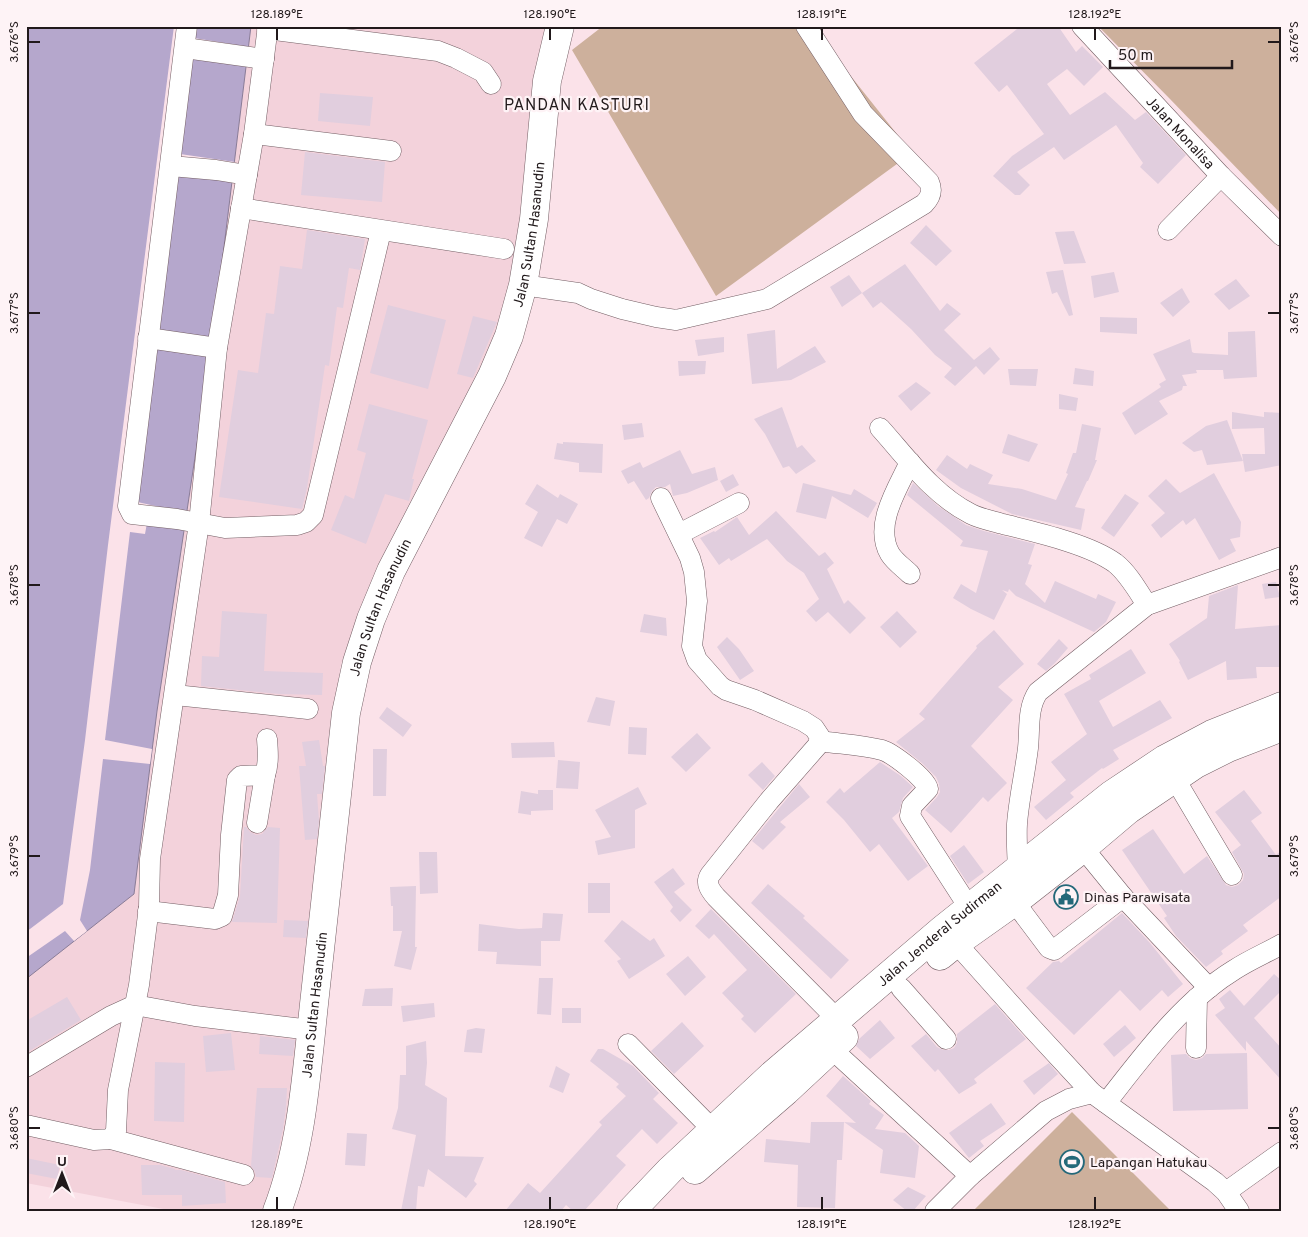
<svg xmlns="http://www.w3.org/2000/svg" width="1308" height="1237" viewBox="0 0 1308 1237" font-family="Overpass,sans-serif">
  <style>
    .built { fill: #f3d2db }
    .green { fill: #cdb09c }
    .water { fill: #b5a7cc; stroke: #897c97 }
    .pier { fill: #fbe2e9 }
    .building { fill: #e1cede }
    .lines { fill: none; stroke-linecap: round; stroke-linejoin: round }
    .minor-casing { stroke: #735e64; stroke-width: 21 }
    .highway-casing { stroke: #735e64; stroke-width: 29 }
    .minor { stroke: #fff; stroke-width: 20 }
    .highway { stroke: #fff; stroke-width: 28 }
    .ticks { fill: none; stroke: #21191b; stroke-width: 2 }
    .labels { text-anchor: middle; stroke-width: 4.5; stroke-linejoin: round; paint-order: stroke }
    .street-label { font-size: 14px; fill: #21191b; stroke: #fef3f6 }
    .poi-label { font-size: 14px; fill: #21191b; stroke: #fef3f6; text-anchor: start }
    .quarter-label { font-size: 16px; letter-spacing: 1px; fill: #21191b; stroke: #fef3f6 }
    .neatline { fill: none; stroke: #21191b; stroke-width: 2 }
    .ticks-label { font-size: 12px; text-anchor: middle; fill: #21191b }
  </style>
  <rect width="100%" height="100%" fill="#fbe2e9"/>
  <!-- built -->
  <path class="built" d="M251,26H546L532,94L516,260L498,337L341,664L327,761V796L292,1119L270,1211H174L26,1183V979L134,894L157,711L213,337Z"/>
  <!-- green -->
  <path class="green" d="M603,26H811L912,153L716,296L572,50Z
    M1098,26H1282V215L1170,99Z
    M1072,1112L1171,1211H973Z"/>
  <!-- water -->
  <path class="water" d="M26,26H251L213,337L157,711L134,894L26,979Z"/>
  <!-- pier -->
  <path class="pier" d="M174,26H195L194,38L249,47L191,58L180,154L235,162L233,179L178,173L158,331L213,337L156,348L133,501L187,513L147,523L145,534L130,532L105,740L152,749L150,764L103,759L90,870L80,920L87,931L74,941L65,931L26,958V932L63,904L85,740L108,545Z"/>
  <!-- building -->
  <path class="building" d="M1021,26H1058L1076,52L1082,46L1103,67L1084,86L1067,69L1047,84L1070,115L1105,92L1135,120L1146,112L1186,155L1158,184L1140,167L1143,163L1116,125L1064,160L1054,147L1017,172L1030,185L1020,195H1015L993,176L1012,156L1044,134L1007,85L999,92L974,63Z
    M320,93L373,97L370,126L318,121Z
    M305,152L385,162L382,202L301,195Z
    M926,225L952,251L936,266L910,243Z
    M307,230L365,239L360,270L349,268L343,308L337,307L329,366L325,365L307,488L302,509L219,497L238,370L258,373L266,313L274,314L280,266L302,269Z
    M1074,231L1086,263L1064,264L1055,232Z
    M905,264L940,311L947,303L961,314L944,330L974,360L990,347L1000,359L984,375L976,366L955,386L944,377L952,368L935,355L911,329L881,302L873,308L862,293Z
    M1063,270L1073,315L1069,316L1057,292L1052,294L1046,272Z
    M1114,272L1119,292L1094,298L1091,276Z
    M849,275L862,293L842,307L830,287Z
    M1236,279L1250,296L1229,310L1214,294Z
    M1182,288L1190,302L1173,317L1160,303Z
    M388,305L446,320L428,389L370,373Z
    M473,316L497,322L473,378L457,374Z
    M1100,317L1137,318V334L1100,332Z
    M775,330L777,369L815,346L826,362L791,380L752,384L747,334Z
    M1255,331L1257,377L1224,379L1223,370H1196L1197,373L1182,375L1187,386H1183L1182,390L1159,401L1168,414L1135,435L1122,413L1161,387L1159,384L1166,380L1153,354L1190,339L1192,352L1194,353L1228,355V332Z
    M724,337V352L698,356L695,340Z
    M678,361H706L705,374L679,376Z
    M1075,368L1094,371L1093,386L1073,384Z
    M1008,369H1038L1036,386L1010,385Z
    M916,382L931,393L911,411L898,396Z
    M1059,394L1078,398L1076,411L1059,409Z
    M369,404L428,420L412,479H414L409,501L385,494L366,544L331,530L345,495L354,499L366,453L357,450Z
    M782,407L797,448L802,445L816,461L796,474L789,466L783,468L765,434L754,419Z
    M1232,412L1264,417V412L1282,413V465L1245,472L1242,454H1265L1264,428L1232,429Z
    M1227,420L1243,461L1207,465L1202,450L1194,452L1182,443L1206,426Z
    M642,423L644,437L624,440L622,425Z
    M1082,424L1101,428L1095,460H1097L1088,481H1087L1075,507L1085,509L1081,530L1012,514L961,488L936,470L947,455L967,469L970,464L993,475L988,484L1022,489L1056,500L1068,474L1066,473L1073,453H1076Z
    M1008,434L1038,444L1029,462L1002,453Z
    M563,442L603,444L602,473L579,472V463L554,459L557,443L563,444Z
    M680,450L692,474L715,467L718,480L687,493L673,496L670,484L665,487H656L652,491L649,498L646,500L634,481L628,484L621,471L640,462L643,468Z
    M1214,473L1241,522L1240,537L1230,539L1236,551L1219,560L1195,518L1186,525L1183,520L1161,538L1151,525L1165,513L1148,496L1166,479L1180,493Z
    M733,474L739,485L726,492L720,481Z
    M803,483L851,495L854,489L877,503L868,518L832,496L826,519L796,512Z
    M913,483L938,506L966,525L984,531L1035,544L1028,564L1032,565L1025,584L1045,603L1055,581L1096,599L1098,594L1116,602L1106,622L1094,632L1016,596L1009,589L1008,592L1002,590L1007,594L994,620L971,609L953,598L961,584L976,593L988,551L960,546L963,541L907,495Z
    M537,484L558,498L560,494L578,504L567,524L557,519L542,547L524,538L538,512L525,504Z
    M1125,494L1139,503L1114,537L1101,528Z
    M776,511L819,556L825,552L834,563L827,569L844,604L848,600L866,618L850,634L828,612L816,622L806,611L819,599L804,573L787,561L767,539L731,561L729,558L719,565L700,538L714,531L715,532L737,517L749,535Z
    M1276,582L1280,597L1265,599L1262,584Z
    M1238,585L1235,629L1282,625V667H1256L1257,678L1227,680L1226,661L1188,680L1179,662L1180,661L1169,644L1207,618L1209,596Z
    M222,611L267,614L264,671L323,673L322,695L279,694L201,686L202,656L219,657Z
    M897,611L917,632L900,648L880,627Z
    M644,614L666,618L667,636L640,632Z
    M994,630L1024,664L998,687L1013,700L971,746L1007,783L988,802L983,797L951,833L925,810L937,797L940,792L939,784L936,777L923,764L896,742L925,719L919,714L977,648L976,646Z
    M727,637L739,649L754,671L740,680L717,647Z
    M1059,639L1068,648L1055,663L1046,671L1037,664Z
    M1131,649L1146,673L1099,701L1113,727L1160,700L1172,718L1113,750L1119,759L1103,769L1102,768L1070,793L1074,797L1046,820L1034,807L1066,780L1051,762L1087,734L1064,694L1091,679L1089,675Z
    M596,697L615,701L610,726L587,722Z
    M387,707L412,725L403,737L379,718Z
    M629,727L647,728L646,755L628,754Z
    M697,733L711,748L686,772L671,757Z
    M319,740L323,766H325L322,794H317L319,821L317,839L305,840L299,766H306L302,742Z
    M554,742L555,757L512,758L511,743Z
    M373,749H387L386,796H373Z
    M558,760L580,762L578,789L556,788Z
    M762,762L775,776L763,790L748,775Z
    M880,762L901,776L913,787L903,798L899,812L892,818L928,866L908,881L879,844L870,852L844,820L826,802L840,788L844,793Z
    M799,784L810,797L780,822L786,827L763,850L752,841Z
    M638,787L647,804L635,810V848L598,855L595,841L611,837L595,810Z
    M538,790H553V810L531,811V815L518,813L521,791L538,794Z
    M1244,790L1262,813L1251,821L1276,855L1282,850V896L1243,925L1248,931L1221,951L1223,954L1206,967L1176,936L1164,918L1167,916L1122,850L1153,829L1184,874L1207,856L1226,885L1232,887L1238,885L1243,880L1244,874L1232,852L1241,845L1215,812Z
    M244,827H246L250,832L256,835L262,834L268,827L280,828L277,923L232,922L240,896Z
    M964,845L984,872L968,884L950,856Z
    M419,852H437L438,893L420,894Z
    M673,868L685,884L674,892L692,910L680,922L670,911L673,907L654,882Z
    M588,883H610V913H588Z
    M768,884L805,916L803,918L849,960L831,979L751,903Z
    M416,886L415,947H417L411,970L394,966L402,931H393V906H391L390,887Z
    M711,909L796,994L755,1033L741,1019L744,1016L722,993L747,970L714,934L709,939L695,926Z
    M543,913L563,914L560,941H541V966L496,964L497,952L478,951L479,924L519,929L542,928Z
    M1122,913L1150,943L1183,984L1168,997L1162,990L1140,1011L1120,990L1074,1035L1026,988L1053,962L1059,961L1061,963Z
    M284,920L308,921L306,938L283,937Z
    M622,920L650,941L654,938L665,956L629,979L617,961L621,959L604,941Z
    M688,956L706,977L685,996L666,974Z
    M1274,974L1282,981V990L1254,1018L1282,1049V1081L1246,1041V1051L1215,1015L1225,1008L1219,999L1230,990L1244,1006Z
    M539,978H553L551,1015L537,1014Z
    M393,988L392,1006H362L365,989Z
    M67,997L81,1020L26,1053V1021Z
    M434,1003L435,1017L403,1022L401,1006Z
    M995,1004L1026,1039L974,1079L977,1083L959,1094L938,1069L935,1072L911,1046L926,1034L937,1047L943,1050H949L954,1048L957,1043V1034Z
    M562,1008H581V1023H562Z
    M880,1020L895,1038L870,1059L856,1046L859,1039Z
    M682,1022L704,1046L674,1074L651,1051Z
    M1125,1025L1136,1038L1114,1057L1103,1044Z
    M476,1028L485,1029L482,1053L464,1052L467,1030Z
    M231,1033L235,1070L206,1072L203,1036Z
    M260,1036L295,1040L293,1056L259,1054Z
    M426,1041L427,1063L425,1085L447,1098L445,1156L484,1157L474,1181L477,1184L466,1198L428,1169L424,1187L418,1186L416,1211H401L416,1135L392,1129L398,1108L400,1075H406V1046Z
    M598,1049H603L633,1066L659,1093L653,1099L678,1123L657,1144L642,1129L616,1156L626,1165L584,1211H573L566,1205L561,1211H505L528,1183L540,1193L602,1125L599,1122L626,1096L616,1087L619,1084L590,1061Z
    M1247,1053L1248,1109L1173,1111L1171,1055L1186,1054L1190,1058L1196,1060L1202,1058L1206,1054Z
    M155,1062L185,1063L184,1122L154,1121Z
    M1049,1063L1058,1074L1034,1095L1023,1081Z
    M556,1066L570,1074L563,1093L549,1087Z
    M843,1076L871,1101L869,1104L884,1115L875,1129L905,1133L919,1146L915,1178L880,1173L883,1150L844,1122L856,1123L826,1096Z
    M257,1088H287L286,1108L283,1129L272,1178L256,1177L255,1172L251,1166Z
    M991,1103L1006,1124L980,1141L984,1146L969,1158L949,1133Z
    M811,1122H844L842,1160H837L835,1208L797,1207L798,1165L764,1162L766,1139L810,1143Z
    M347,1133L367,1134L365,1166L345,1165Z
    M26,1158L60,1165L57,1179L26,1173Z
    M141,1165H160L175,1169V1170H181L225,1182L226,1203L182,1206V1195H142Z
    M908,1187L926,1196L913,1211H907L893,1200Z"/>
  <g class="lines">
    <!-- minor casing -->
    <g class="minor-casing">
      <g id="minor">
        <path d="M187,26L128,506L132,514L177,519L225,528L297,525L306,522L313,515L381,231"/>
        <path id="s1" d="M1082,26L1221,176L1282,236"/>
        <path d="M267,29L438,51L456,58L483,72L491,84"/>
        <path d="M185,48L264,59"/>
        <path d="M254,134L391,151"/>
        <path d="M171,166L216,170L247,175"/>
        <path d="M241,208L504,249"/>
        <path d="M1168,230L1221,176"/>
        <path d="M523,285L578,293L591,299L622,309L656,317L676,320L767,299L924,204C931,197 933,191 929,182L863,114L806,26"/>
        <path d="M148,338L217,348"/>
        <path d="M880,428C907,458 933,495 971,514C981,519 993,521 1003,524C1035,532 1089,544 1115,563C1128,573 1138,591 1147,605"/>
        <path d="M661,498L690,558L694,572L697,601L692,646L697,660L720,686L726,690L755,700L803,721L814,728L820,737L818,745L769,801L710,875C705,883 710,890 716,897L837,1019"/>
        <path d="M679,534L739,503"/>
        <path d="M910,574C904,568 895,562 890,554C873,525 898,488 910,462"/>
        <path d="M175,695L308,709"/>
        <path d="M820,741C840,744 862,745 882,750C892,753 927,779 928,789L912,806L910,816L970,909"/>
        <path d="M1175,779L1232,875"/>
        <path d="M257,823L265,775"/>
        <path d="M1083,848L1123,897L1209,988"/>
        <path d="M1018,877C1018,860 1016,841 1017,824C1019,798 1025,773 1028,748C1030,730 1027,708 1038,692L1147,605L1282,557"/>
        <path d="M1007,892L1049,948L1054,950L1123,897"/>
        <path d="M148,911L215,919L222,916L228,895L231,835L237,780L241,776L265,775C269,764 268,751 267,739"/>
        <path d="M956,943L1031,1027L1092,1093L1215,1182L1226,1192L1239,1211"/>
        <path d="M901,988L946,1039"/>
        <path d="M823,1041L970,1176"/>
        <path d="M628,1044L713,1130"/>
        <path d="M1196,1048L1197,998"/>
        <path d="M26,1067L111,1016L135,1005L195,1016L311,1030"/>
        <path d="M1106,1103C1143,1056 1182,1002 1234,970C1249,960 1266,953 1282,944"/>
        <path d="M26,1125L94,1140L111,1139L116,1131L118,1090L139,985L149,907L150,859L199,523L217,348L254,134L268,26"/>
        <path d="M111,1139L244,1175"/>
        <path d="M1226,1192L1282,1152"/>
        <path d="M935,1211L970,1176L1046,1111L1069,1099L1092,1093"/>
      </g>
    </g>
    <!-- highway casing -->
    <g class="highway-casing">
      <g id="highway">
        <path d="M940,956L956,943L1018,899L1083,848L1128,810L1196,764L1228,748L1282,727"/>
        <path d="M695,1170L786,1091L844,1037"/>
        <path id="s2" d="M277,1211C303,1144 307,1066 315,995C326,901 336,807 346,713L357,662L371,619L391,571L492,376L509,336L523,285L534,219L547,81L560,26"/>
        <path id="s3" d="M631,1211L670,1170L771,1076L943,929L1111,795L1165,759L1212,734L1282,706"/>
      </g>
    </g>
    <!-- minor -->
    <use href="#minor" class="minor"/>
    <!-- highway -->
    <use href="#highway" class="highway"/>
  </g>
  <!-- ticks -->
  <path class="ticks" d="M277,28V40M550,28V40M822,28V40M1095,28V40M28,42H40M1268,42H1280M28,313H40M1268,313H1280M28,585H40M1268,585H1280M28,856H40M1268,856H1280M28,1128H40M1268,1128H1280M277,1197V1210M550,1197V1210M822,1197V1210M1095,1197V1210"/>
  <!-- icons -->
  <defs>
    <g id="civic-ring" transform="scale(1.25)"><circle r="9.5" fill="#fef3f6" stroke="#246879" stroke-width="1.5"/><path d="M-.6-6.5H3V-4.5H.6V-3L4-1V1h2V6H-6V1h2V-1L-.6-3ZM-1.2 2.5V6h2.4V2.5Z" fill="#246879"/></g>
    <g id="stadium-ring" transform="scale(1.25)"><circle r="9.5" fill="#fef3f6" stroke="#246879" stroke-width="1.5"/><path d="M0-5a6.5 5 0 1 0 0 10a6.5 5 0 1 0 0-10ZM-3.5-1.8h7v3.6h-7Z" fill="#246879"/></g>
  </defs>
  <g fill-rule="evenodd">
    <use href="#civic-ring" x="1066" y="897"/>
    <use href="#stadium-ring" x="1072" y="1162"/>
  </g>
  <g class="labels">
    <!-- street labels -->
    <g class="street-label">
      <text dy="5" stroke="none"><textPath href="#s1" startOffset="145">Jalan Monalisa</textPath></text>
      <text dy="5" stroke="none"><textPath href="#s2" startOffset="1020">Jalan Sultan Hasanudin</textPath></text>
      <text dy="5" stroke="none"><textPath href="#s2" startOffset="615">Jalan Sultan Hasanudin</textPath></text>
      <text dy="5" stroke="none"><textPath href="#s3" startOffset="415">Jalan Jenderal Sudirman</textPath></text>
      <text dy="5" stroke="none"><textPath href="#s2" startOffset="210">Jalan Sultan Hasanudin</textPath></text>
    </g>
    <!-- poi labels -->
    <g class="poi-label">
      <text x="1084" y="902">Dinas Parawisata</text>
      <text x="1090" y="1167">Lapangan Hatukau</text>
    </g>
    <!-- quarter labels -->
    <g class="quarter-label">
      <text x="577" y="110">PANDAN KASTURI</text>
    </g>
  </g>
  <!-- border -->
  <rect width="1308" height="1237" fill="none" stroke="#fef3f6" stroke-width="55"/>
  <!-- north arrow -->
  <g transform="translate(62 1174)" stroke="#fef3f6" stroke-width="4" paint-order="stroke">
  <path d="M0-4L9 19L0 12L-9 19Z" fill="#21191b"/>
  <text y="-8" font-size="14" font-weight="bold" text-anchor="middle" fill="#21191b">U</text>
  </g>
  <!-- scale -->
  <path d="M1110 60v8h122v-8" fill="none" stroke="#21191b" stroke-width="2.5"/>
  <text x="1118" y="60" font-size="15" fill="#21191b" stroke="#fef3f6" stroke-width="4" paint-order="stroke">50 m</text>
  <rect x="28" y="28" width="1252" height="1182" class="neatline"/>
  <g class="ticks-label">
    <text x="277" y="18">128.189°E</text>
    <text x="550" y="18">128.190°E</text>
    <text x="822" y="18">128.191°E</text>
    <text x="1095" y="18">128.192°E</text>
    <text transform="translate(14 42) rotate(-90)" y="4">3.676°S</text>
    <text transform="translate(1294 42) rotate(-90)" y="4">3.676°S</text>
    <text transform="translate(14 313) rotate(-90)" y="4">3.677°S</text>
    <text transform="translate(1294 313) rotate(-90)" y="4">3.677°S</text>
    <text transform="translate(14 585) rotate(-90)" y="4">3.678°S</text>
    <text transform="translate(1294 585) rotate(-90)" y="4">3.678°S</text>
    <text transform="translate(14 856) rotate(-90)" y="4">3.679°S</text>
    <text transform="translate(1294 856) rotate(-90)" y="4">3.679°S</text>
    <text transform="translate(14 1128) rotate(-90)" y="4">3.680°S</text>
    <text transform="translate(1294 1128) rotate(-90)" y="4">3.680°S</text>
    <text x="277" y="1228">128.189°E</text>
    <text x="550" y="1228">128.190°E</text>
    <text x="822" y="1228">128.191°E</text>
    <text x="1095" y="1228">128.192°E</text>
  </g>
</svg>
